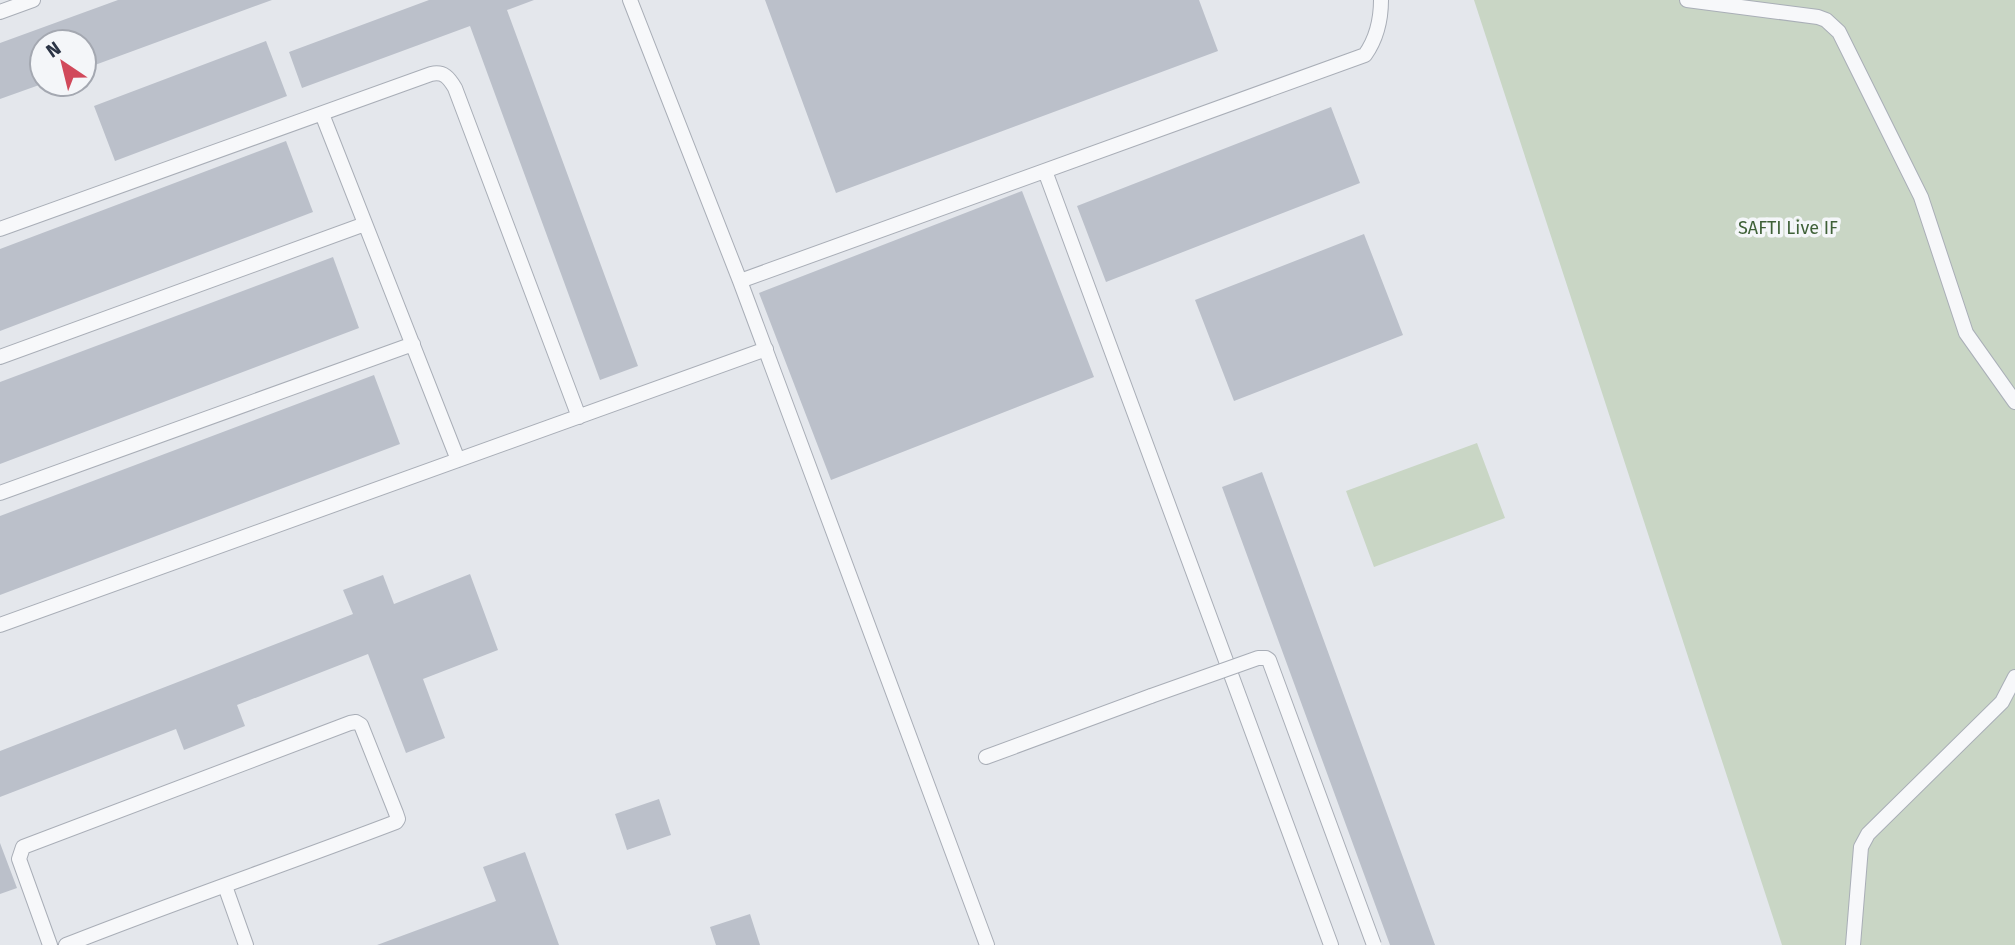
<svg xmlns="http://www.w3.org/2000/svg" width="2015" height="945" viewBox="0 0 2015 945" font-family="'Fira Sans',sans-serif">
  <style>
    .green { fill: #c9d6c5 }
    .building { fill: #bbc0ca }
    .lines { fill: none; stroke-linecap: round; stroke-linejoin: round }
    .service-casing { stroke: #a9aeb7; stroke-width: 16 }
    .service { stroke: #f7f8fa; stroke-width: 14 }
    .service-bridge-casing { stroke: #a9aeb7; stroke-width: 16; stroke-linecap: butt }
    .service-bridge { stroke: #f7f8fa; stroke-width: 14 }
    .labels { text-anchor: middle; stroke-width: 7; stroke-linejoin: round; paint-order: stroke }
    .park-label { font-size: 18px; fill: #3f6138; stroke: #f4f6f9 }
  </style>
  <rect width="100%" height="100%" fill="#e4e7ec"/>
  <!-- green -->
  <path class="green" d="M1474,0H2015V945H1782Z
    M1477,443L1505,518L1374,567L1346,491Z"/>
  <!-- building -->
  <path class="building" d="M118,0H272L84,69V42H42V84L0,99V43Z
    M429,0H534L507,10L638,366L600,380L470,26L302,88L289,52Z
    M765,0H1199L1218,51L836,193Z
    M266,41L287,96L115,161L94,106Z
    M1331,107L1360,183L1106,282L1077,206Z
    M286,141L313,212L0,331V249Z
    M1022,191L1094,377L831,480L759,293Z
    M1364,234L1403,335L1234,401L1195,300Z
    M333,257L359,328L0,464V382Z
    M374,375L400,444L0,595V516Z
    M1262,472L1297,567L1435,945H1390L1222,487Z
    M470,574L498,650L423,679L445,738L406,753L368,654L237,705L245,726L184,750L176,729L0,797V751L353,614L343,590L383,575L394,604Z
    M659,799L671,835L627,850L615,814Z
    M0,843L17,888L0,894Z
    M525,852L559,945H377L496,901L483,867Z
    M750,914L760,945H716L710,927Z"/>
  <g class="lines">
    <!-- service casing -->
    <g class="service-casing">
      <path id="service" d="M630,0L740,281L987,945
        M1687,0L1818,17L1826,20L1839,32L1921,197L1966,333L2015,402
        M0,12L33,0
        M322,114L458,460
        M1045,171L1331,945
        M0,229L431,74C444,71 449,78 455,88L579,417
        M740,281L1365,55C1377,38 1381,21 1381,0
        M0,357L365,224
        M0,493L413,344
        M0,625L766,349
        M986,757L1151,696
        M225,886L246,945
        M50,945L19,859L23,847L350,723L356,722L361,725L396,813L398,819L396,822C286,864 175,902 66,945
        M1853,945L1861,847L1868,834L2002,702L2015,677"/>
    </g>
    <!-- service -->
    <use href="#service" class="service"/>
    <!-- service-bridge casing -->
    <g class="service-bridge-casing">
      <path id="service-bridge" d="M1151,696L1258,658H1266L1269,660L1374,945"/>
    </g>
    <!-- service-bridge -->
    <use href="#service-bridge" class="service-bridge"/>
  </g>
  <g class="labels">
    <!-- park labels -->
    <g class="park-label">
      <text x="1788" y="234">SAFTI Live IF</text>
    </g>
  </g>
  <!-- north arrow -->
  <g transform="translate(63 63) rotate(325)"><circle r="33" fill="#f4f6f9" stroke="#a4a8b1" stroke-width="2"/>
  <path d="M0-5L12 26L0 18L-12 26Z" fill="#d1495b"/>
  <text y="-10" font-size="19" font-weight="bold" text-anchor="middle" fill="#2b3445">N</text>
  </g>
</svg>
